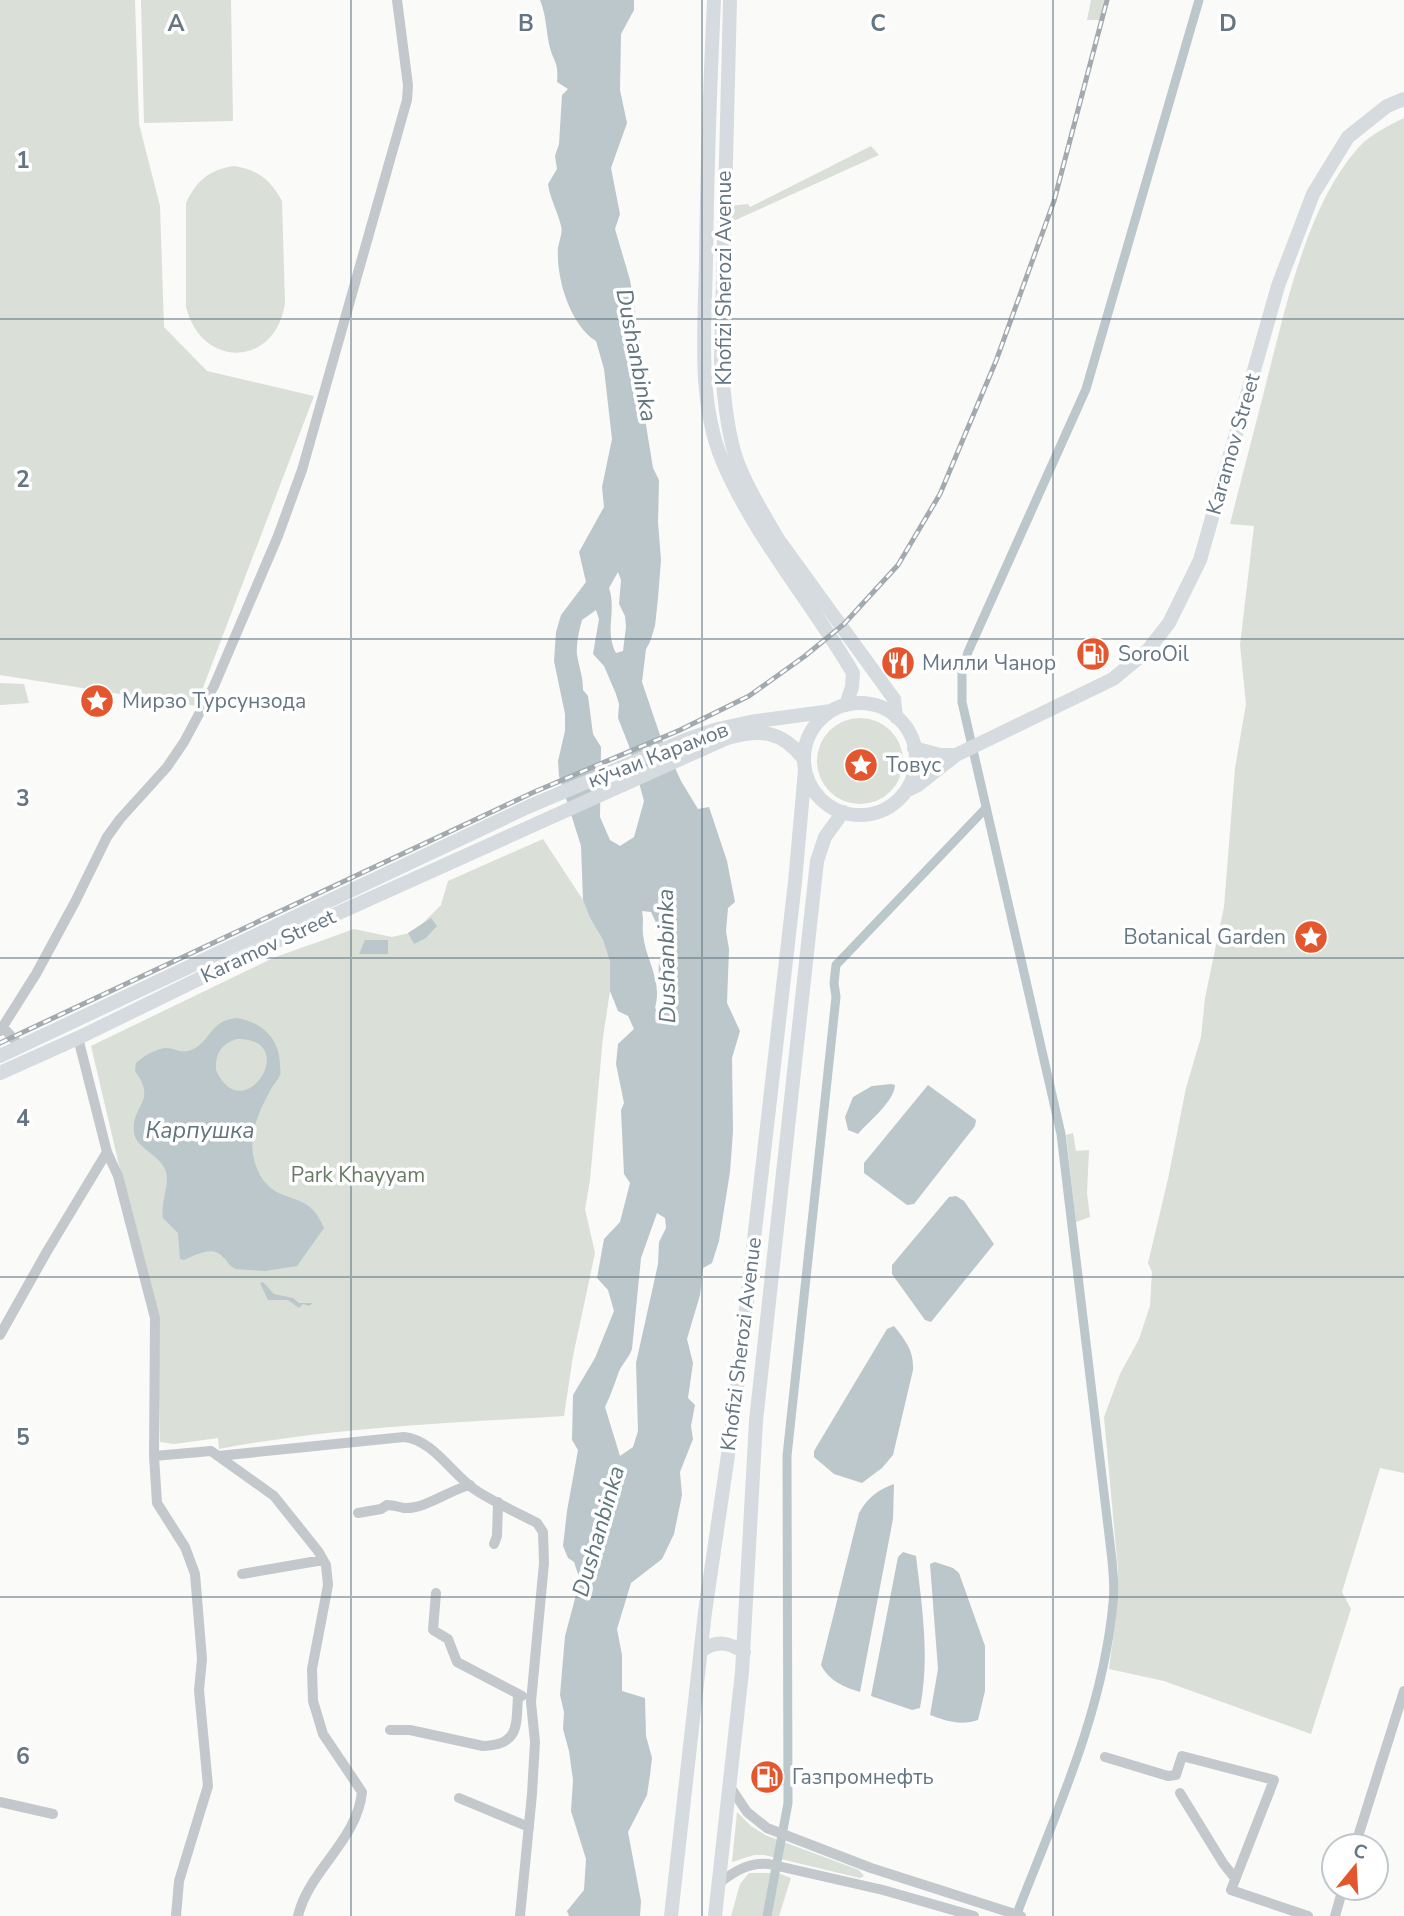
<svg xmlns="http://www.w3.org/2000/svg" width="1404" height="1916" viewBox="0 0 1404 1916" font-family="'Nunito Sans',sans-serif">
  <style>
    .green { fill: #dadfd7 }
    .water { fill: #bbc7cb; fill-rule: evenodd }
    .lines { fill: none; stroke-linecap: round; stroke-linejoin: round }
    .canal { stroke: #bbc7cb; stroke-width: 9 }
    .minor { stroke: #c3c8cc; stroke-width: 10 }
    .secondary { stroke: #d6dbdf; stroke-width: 14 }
    .rail-casing { stroke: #a2aab0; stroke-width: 5 }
    .rail { stroke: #fff; stroke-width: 2.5; stroke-dasharray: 8; stroke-linecap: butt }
    .grid { fill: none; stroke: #657683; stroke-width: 2; stroke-opacity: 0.55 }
    .labels { text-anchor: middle; stroke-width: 7; stroke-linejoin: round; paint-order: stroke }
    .street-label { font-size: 21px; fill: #657683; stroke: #fff }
    .poi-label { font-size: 21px; fill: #657683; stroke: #fff; text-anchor: start }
    .park-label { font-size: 21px; fill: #687a64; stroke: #fff }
    .water-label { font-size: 23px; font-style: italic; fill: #60757c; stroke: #fff }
    .grid-label { font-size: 23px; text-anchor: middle; font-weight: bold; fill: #657683; stroke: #fff; stroke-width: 7; stroke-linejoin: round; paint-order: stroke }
  </style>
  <rect width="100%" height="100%" fill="#fafaf8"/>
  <!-- green -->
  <path class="green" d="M0,0H135L139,124L160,206L164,327L207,371L314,396L196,706L0,675Z
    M141,0H231L233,121L144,123Z
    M1091,0H1104L1100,20H1087Z
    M1404,118V1473L1380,1468L1342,1592L1351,1609L1311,1734L1164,1681L1109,1669L1116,1617L1118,1570L1104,1417L1120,1374L1139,1339L1150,1306L1152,1272L1148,1263L1168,1179L1186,1088L1201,1037L1205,998L1224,907L1235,768L1246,704L1240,645L1254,526L1230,524C1243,472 1257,420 1270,368C1288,297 1310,201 1359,147C1371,134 1388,126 1404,118Z
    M871,146L879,155L729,223L730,206L748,204L750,207Z
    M234,166C258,170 270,179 282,201L285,303C276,367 202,370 186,307V203C197,180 209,170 234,166Z
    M0,683L24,684L29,703L0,705Z
    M817 761a43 43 0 1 1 86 0a43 43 0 1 1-86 0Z
    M543,839L583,900L590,918L603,940L610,962V991L603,1037L590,1180L585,1209L595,1253L573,1356L564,1416C449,1423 333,1427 219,1449L218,1438L174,1444L160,1442L158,1358L160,1321L156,1304L147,1284L91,1046L273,958L354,929L392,937L414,932L441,905L448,881Z
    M1073,1133L1076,1151L1089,1150L1087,1193L1090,1217L1076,1222L1066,1135Z
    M737,1812L751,1826L765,1835L859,1870L864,1876L860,1878L764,1855H754L732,1862Z
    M749,1873H778L791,1878L779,1916H731L740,1884Z"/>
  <!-- water -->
  <path class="water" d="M540,0H634V10L621,34L620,90L627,123L611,168L620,214L615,229L630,280L649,396L646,425L653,468L659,480L658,522L661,560L658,598L655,626L650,642L646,649L642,682L660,735L681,781L698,809L709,807L727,861L735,902L728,908L726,931L729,949L727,1003L740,1031L732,1058L733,1131L730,1172L719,1241L712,1263L703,1268L700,1295L687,1339L693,1363L688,1398L695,1405L691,1426L693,1439L680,1472L682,1495L674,1534L662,1559L631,1583L617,1629L622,1655V1691L645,1698L646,1736L652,1758L650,1775L647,1795L628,1832L641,1901L640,1916H569L567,1911L584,1890L586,1859L571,1811L573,1780L569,1751L563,1729L564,1712L560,1695L565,1636L580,1580L574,1562L568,1558L563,1546L567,1511L578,1450L572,1440L573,1395L595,1358L614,1311L608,1290L597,1278L604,1239L620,1222L630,1183L624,1174L621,1110L624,1103L616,1064L618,1044L634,1029L628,1016L618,1011L610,991V962L603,940L590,918L583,900L581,846L559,776L558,761L565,731V714L554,661L556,632L561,615L586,582L579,552L604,507L602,487L612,439L604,369L596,341C570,325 556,278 558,248C559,241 563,233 561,226C558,212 550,199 548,184L557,169L555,156L559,144L562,95L568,89L557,82C559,61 553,62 549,44C546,28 546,15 540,0ZM618,572L621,580L619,604L625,616L626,627L623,651L616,653C604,630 617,612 609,588ZM596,610L599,619L593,654L604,666L616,694L619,704L618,718L629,746L644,801L634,837L620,846L610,840L600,817L601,747L593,734L588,696L583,690C583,675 579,668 577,655C576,643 579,631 582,620ZM642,911L651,912L659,929L664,934C664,944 661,952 659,962C657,980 665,997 661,1015L655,1008C663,980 645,959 643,934C642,926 644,920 642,911ZM657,1213L665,1218L666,1228L659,1242L658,1264L636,1363L638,1431L633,1447L620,1456L605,1407C610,1396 614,1386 618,1374C621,1365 629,1358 632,1349L641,1258Z
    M431,918L437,926L426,938L414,944L408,933Z
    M365,940H388V954H359Z
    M237,1018C262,1022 280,1039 280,1065C280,1067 281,1074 280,1075C278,1080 273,1085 271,1089C258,1113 246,1139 256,1166C273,1211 307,1184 324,1228L297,1266L265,1271L236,1269C228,1266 229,1262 223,1257C212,1245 196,1255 184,1260L180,1259L178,1233L163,1218C160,1201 171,1184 165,1169C158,1154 135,1147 134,1132C131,1105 158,1102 135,1071L136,1063C142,1057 157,1048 166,1048C173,1048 180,1053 188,1051C210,1046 208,1020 237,1018ZM237,1039C303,1038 243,1131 216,1070C215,1054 221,1044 237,1039Z
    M891,1084L895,1085C894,1102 869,1121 858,1134L848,1130L845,1117L853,1097L872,1086Z
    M928,1085L976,1120L975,1126L914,1204L907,1205L864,1173V1163Z
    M956,1196L964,1201L994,1244L931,1322L925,1320L892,1274V1265L949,1197Z
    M263,1282L274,1294L293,1298L299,1303H313L309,1306L303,1304L299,1308L288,1300H268L260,1283Z
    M894,1326C906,1341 914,1351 913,1370L893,1455L882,1468L862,1483L834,1474L814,1457V1451L887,1329Z
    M894,1484L893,1519L860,1692C844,1687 829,1681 821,1665L859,1513C868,1497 878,1490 894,1484Z
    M903,1552L916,1556C922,1607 930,1657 920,1708L912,1710L871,1696L898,1557Z
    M935,1562L953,1568L959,1573L985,1646V1691L978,1720C960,1726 947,1721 930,1715L938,1669L930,1564Z"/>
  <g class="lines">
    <!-- canal -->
    <path class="canal" d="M767,1916L788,1803L787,1456L836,997L834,983L836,965L986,808
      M1016,1916C1055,1815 1103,1713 1113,1603C1115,1589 1113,1574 1112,1560L1061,1134L962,702V673L968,652L1086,389L1199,0"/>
    <!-- minor -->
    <path class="minor" d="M3,1027L20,1046
      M0,1031L36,974L75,902L107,837L120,819L167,767L184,742L214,686L278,536L302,470L407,100L408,85L397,0
      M78,1038L107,1152L118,1176L155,1318L154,1456L157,1503L185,1547L195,1574L202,1659L199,1690L208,1786L179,1881L176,1916
      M0,1335L46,1253L107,1152
      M154,1456L211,1451L274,1496L318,1551L326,1565L328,1585L312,1669L313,1701L323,1734L362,1792C357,1841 309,1870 298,1916
      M218,1456L404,1437C433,1440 451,1473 474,1489C493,1502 516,1512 537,1523L543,1532L544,1563L531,1702L535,1742L532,1794L520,1916
      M358,1513L381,1509L387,1505C393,1505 399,1507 404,1508C426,1509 449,1490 470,1485
      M494,1544L497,1536L498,1502
      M242,1574L323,1560
      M436,1593L433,1630L448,1639L457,1662L522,1696
      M390,1730H410L483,1746C520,1745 516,1725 518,1696
      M1105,1757L1168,1776L1176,1775L1182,1756L1274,1780L1231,1890L1308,1916
      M729,1785L747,1812L767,1828L871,1868L1021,1916
      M1180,1793L1223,1863L1234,1877
      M459,1798L529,1827
      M0,1802L53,1814
      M1355,1846L1404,1691
      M719,1883C735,1871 749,1862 769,1864L883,1890L974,1916
      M1335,1916L1343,1888"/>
    <!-- secondary -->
    <path class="secondary" d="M714,0C710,87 707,173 706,260C705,325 697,399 722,460C755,538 811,601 853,673L852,687L846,705
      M730,0L721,362C724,393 726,424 735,455C744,483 763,513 778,539L894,699L896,717
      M804 759a56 56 0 1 1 112 0a56 56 0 1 1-112 0Z
      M914,748L940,755H956
      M906,791L918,785L956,755L1113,679L1148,650L1169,623L1200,560L1278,286L1313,194L1348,137L1387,106L1404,99
      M0,1056L530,806L688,739L718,729L750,722L831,711
      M0,1073L78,1038L285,937L727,738C760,729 781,730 803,758
      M701,1651C716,1640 728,1642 744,1652
      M671,1916L705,1612L734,1414L795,882L805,770
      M715,1916L742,1672L756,1421L817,861L825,837L843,812"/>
    <!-- rail casing -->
    <g class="rail-casing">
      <path id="rail" d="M0,1043L534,792L680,730L749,696L805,656L844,624L898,565L940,494L996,361L1054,201L1107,0"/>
    </g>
    <!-- rail -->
    <use href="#rail" class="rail"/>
  </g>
  <!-- grid -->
  <path class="grid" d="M351,0V1916M702,0V1916M1053,0V1916M0,319H1404M0,639H1404M0,958H1404M0,1277H1404M0,1597H1404"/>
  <!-- icons -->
  <defs>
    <g id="fuel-disc" transform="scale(1.75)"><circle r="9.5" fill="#e4572e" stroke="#fff"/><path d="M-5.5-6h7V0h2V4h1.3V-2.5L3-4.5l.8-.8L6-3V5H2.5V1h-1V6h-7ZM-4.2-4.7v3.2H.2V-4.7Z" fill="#fff"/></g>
    <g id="restaurant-disc" transform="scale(1.75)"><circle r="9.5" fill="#e4572e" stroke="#fff"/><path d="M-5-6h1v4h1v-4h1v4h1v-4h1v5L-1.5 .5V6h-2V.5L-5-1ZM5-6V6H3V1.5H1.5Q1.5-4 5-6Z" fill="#fff"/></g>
    <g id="sight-disc" transform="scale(1.75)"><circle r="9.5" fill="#e4572e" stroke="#fff"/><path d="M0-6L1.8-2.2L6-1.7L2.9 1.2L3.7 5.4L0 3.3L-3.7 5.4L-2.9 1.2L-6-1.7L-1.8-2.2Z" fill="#fff"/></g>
  </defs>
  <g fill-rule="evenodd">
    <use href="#fuel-disc" x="1093" y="654"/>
    <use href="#restaurant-disc" x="898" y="663"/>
    <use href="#sight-disc" x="97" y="701"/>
    <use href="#sight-disc" x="861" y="765"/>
    <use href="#sight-disc" x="1311" y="937"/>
    <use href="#fuel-disc" x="767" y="1777"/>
  </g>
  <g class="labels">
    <!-- street labels -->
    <g class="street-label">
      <text transform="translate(724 278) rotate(-90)" y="7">Khofizi Sherozi Avenue</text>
      <text transform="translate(1233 444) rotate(-74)" y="7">Karamov Street</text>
      <text transform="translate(658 755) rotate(-21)" y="7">кӯчаи Карамов</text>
      <text transform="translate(268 946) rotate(-25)" y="7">Karamov Street</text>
      <text transform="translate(741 1344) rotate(-83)" y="7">Khofizi Sherozi Avenue</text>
    </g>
    <!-- poi labels -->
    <g class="poi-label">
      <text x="1118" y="661">SoroOil</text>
      <text x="922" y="670">Милли Чанор</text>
      <text x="122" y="708">Мирзо Турсунзода</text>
      <text x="886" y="772">Товус</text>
      <text x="1286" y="944" text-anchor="end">Botanical Garden</text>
      <text x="792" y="1784">Газпромнефть</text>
    </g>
    <!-- park labels -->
    <g class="park-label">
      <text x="358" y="1182">Park Khayyam</text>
    </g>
    <!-- water labels -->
    <g class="water-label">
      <text transform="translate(637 355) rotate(79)" y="8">Dushanbinka</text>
      <text transform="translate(666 956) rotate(-91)" y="8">Dushanbinka</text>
      <text x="200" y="1138">Карпушка</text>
      <text transform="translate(598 1531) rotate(-74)" y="8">Dushanbinka</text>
    </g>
  </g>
  <g class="grid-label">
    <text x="176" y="31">A</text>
    <text x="526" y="31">B</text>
    <text x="878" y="31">C</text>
    <text x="1228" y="31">D</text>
    <text x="23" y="168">1</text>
    <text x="23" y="487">2</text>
    <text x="23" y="806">3</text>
    <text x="23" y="1126">4</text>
    <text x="23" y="1445">5</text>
    <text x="23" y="1764">6</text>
  </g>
  <!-- north arrow -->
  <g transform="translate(1355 1867) rotate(18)"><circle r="33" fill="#ffffff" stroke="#c1c8cd" stroke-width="2"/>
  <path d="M0-5L12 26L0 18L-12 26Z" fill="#e4572e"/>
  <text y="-10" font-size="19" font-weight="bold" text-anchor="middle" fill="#657683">С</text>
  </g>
</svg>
